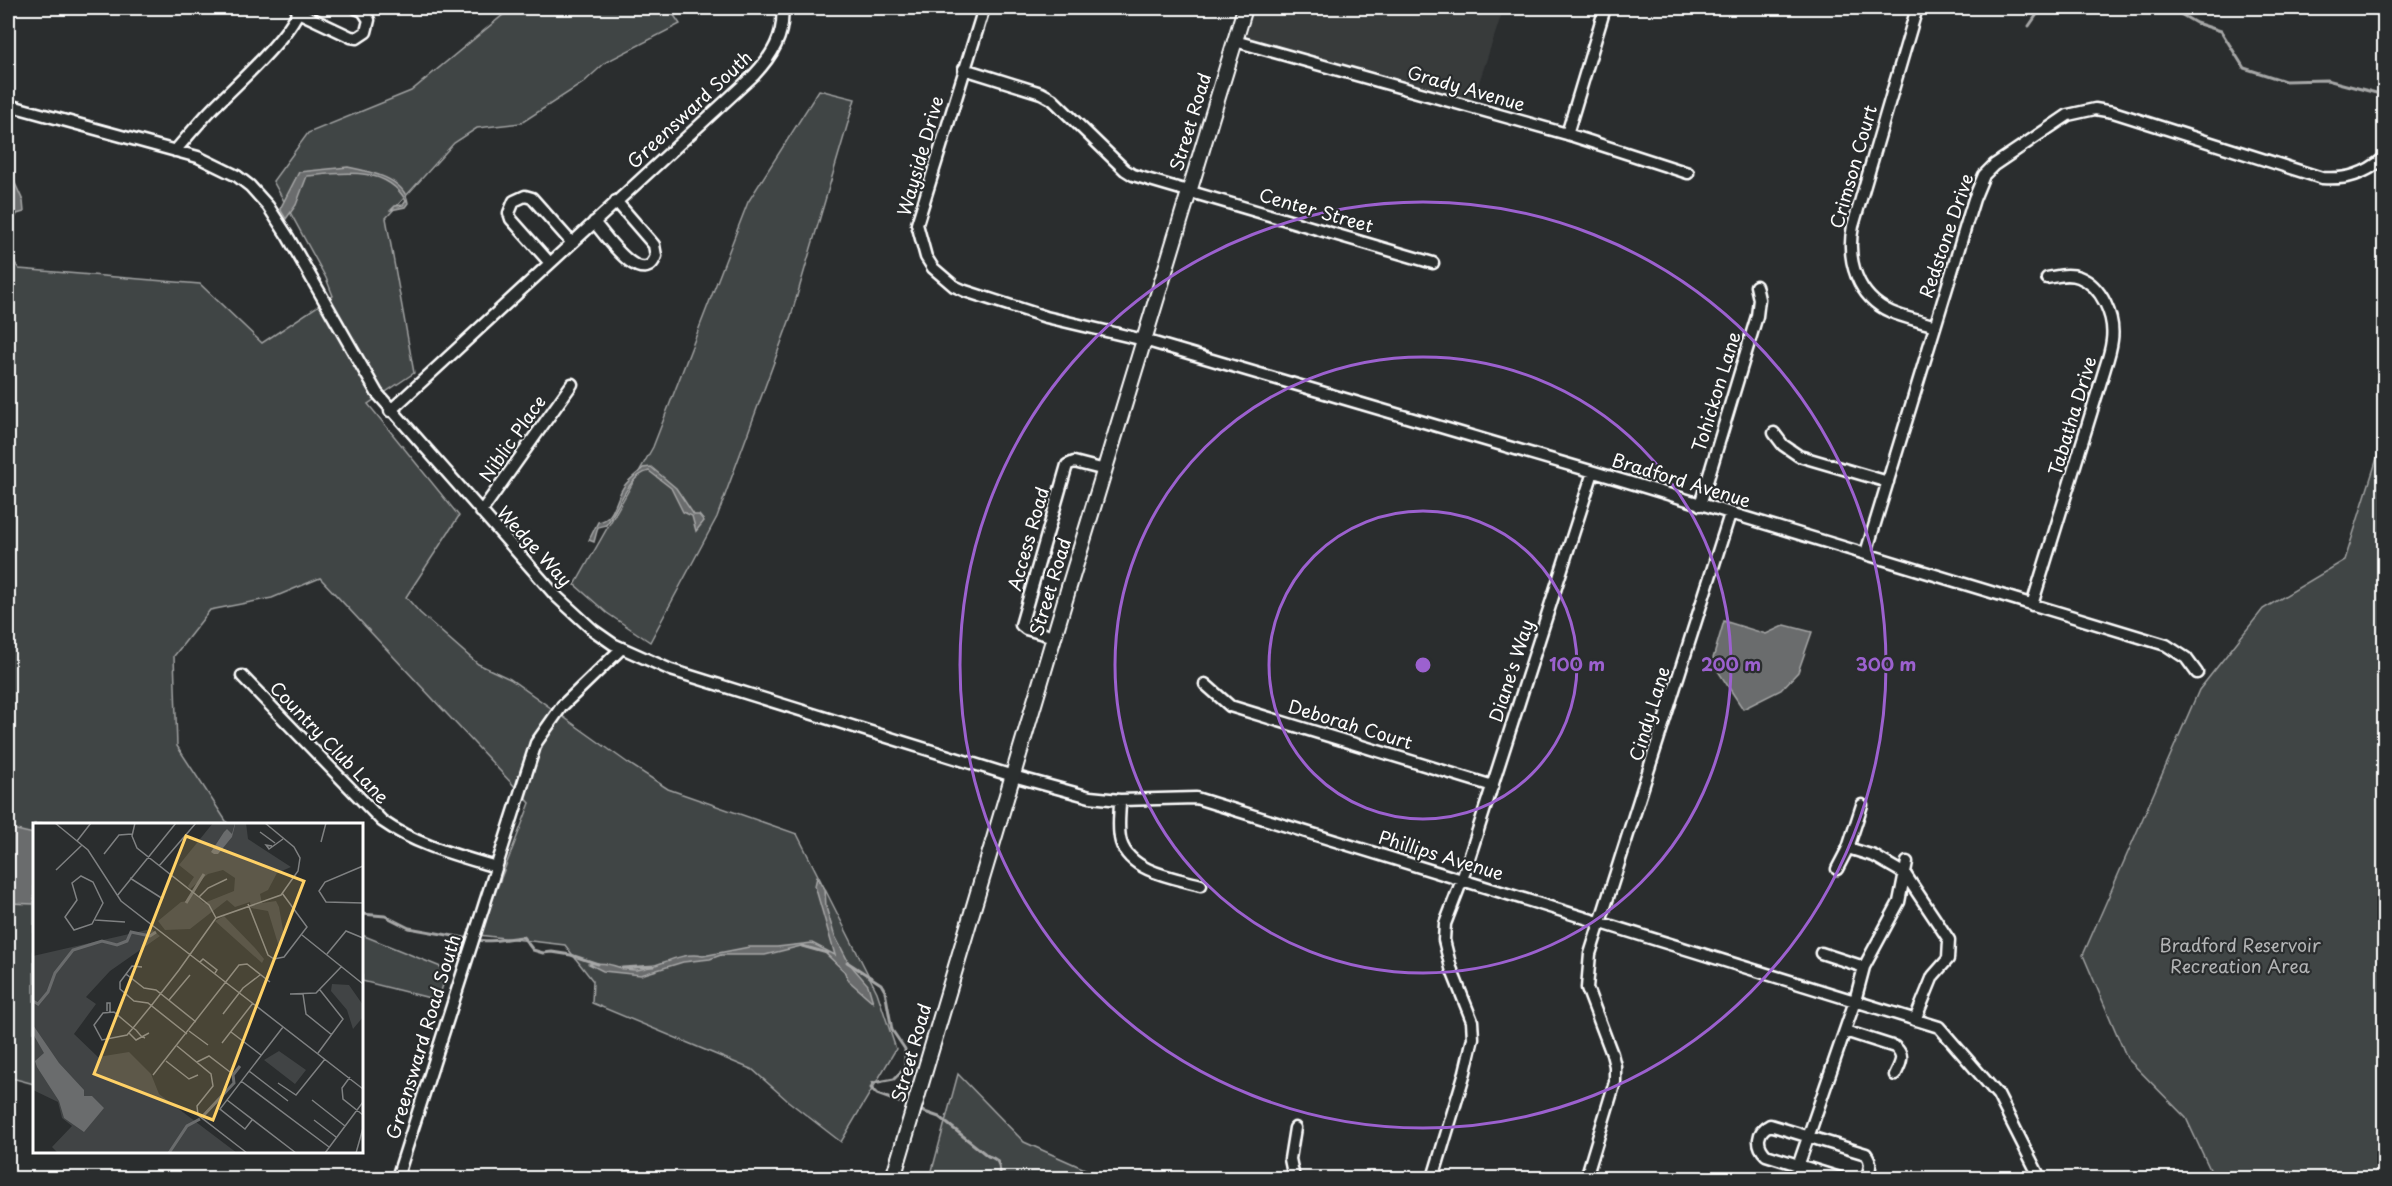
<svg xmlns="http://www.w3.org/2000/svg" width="2392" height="1186" viewBox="0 0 2392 1186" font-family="'Playpen Sans',sans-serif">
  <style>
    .built { fill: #373a3b }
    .green { fill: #414445; stroke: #a0a2a2; stroke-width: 1.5 }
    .water { fill: #6a6c6d; stroke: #a6a7a7; stroke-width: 1.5 }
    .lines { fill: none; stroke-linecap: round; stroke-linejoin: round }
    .stream { stroke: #a6a7a7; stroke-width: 3 }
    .street-casing { stroke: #fff; stroke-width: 15 }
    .secondary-casing { stroke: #fff; stroke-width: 18 }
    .street { stroke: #2a2d2e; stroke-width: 10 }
    .secondary { stroke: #2a2d2e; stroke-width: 14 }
    .ring { fill: none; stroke: #9c61cf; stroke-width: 3 }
    .labels { text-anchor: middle; stroke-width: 4.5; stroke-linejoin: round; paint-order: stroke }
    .street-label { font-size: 18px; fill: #fff; stroke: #2a2d2e }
    .park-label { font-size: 18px; fill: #b3b4b5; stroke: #2a2d2e }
    .inset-river { fill: none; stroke: #6a6c6d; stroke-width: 3 }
    .inset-road { fill: none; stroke: #7f8182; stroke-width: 1.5 }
    .view { fill: #ffd166; fill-opacity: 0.15; stroke: #ffd166; stroke-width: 3 }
    .inset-edge { fill: none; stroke: #fff; stroke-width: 3 }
    .centre { fill: #9c61cf; stroke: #2a2d2e; stroke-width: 3 }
    .ring-label { font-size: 18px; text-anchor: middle; font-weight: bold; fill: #9c61cf; stroke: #2a2d2e; stroke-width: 4.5; stroke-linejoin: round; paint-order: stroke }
  </style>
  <rect width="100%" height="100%" fill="#2a2d2e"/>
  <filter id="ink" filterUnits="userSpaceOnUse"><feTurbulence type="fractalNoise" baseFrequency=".0167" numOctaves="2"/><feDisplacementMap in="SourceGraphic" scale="12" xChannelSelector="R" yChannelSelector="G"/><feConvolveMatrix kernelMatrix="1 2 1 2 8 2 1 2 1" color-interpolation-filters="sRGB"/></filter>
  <g filter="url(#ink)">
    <!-- built -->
    <path class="built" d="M1254,8H1496L1503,10L1473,101L1244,38Z"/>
    <!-- green -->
    <path class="green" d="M519,8H669L680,24L606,62L583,83L521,123L477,128L454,143L386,218L414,373L368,404L459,516L406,597L420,613L478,664L510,679L628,763L668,789L797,834L877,992L896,1049L841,1142L788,1101L753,1070L592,1003L593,981L565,945L479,935L530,803L320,578L272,598L210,610L174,656L177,746L228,824H34V1084L8,1077V253L19,269L200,284L262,343L333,296L326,278L273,181L308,133L411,91L503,15Z
      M819,90L855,99L791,316L717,517L650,642L607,613L575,585L653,447L748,202Z
      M2384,436V1178H2214L2186,1118L2127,1058L2083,955L2199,690L2263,609L2345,560Z
      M362,935L448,970L438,1000L362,981Z
      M958,1074L1024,1142L1105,1178H930Z"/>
    <!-- water -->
    <path class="water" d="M348,167C368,171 405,178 408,203L405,207L391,210L395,206L403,205L406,201C386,165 341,173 307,176L296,205L286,219L280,209L299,172Z
      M8,168L23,201L24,212L17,214C6,232 17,269 8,293Z
      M651,467L676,488L694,515H699L704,521L696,531L692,516L683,512L671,488L649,471C627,476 619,509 606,525L598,527L594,542L589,540L598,522C616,520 615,497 625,485C630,479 637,474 643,468Z
      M1724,621L1766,634L1785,625L1812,632L1798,672L1781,690L1743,709L1712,662Z
      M8,828L34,834V904L8,903Z
      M817,877L825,889L826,907L834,934L849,963L868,985L873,1002L849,981L844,971L824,952L801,946L765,955H721L710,959L683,962L641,975L603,971L589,964C609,960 621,971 637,970C659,967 680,951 703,956L749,947H777L812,943L835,955L815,886Z"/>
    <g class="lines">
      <!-- stream -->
      <path class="stream" d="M2093,8H2094
        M2170,8L2196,23L2221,31L2244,68L2285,81L2327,80L2384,95
        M2029,26L2040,10L2045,8
        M362,914L385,916L409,928L470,939
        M476,940C491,943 507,938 523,937L533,950L543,953L552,952L571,955L598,964
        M802,946L827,953
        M847,962L881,984L885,991L892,1030L905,1049V1068L894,1079L873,1083L871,1088L877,1094L910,1106
        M622,968L654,966
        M916,1109L939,1117L988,1156C1002,1160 998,1167 1001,1178"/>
      <!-- street casing -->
      <g class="street-casing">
        <path id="street" d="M984,8L917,224L926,257L933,268L954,286L965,291L1046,317L1144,340L1628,482L2166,645L2186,658L2197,673
          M1917,8L1853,226C1846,260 1857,297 1891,312C1905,318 1921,321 1935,326
          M298,12L351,37L357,38L366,32L369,20L363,11L356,8
          M1235,41L1567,134L1688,173
          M964,69L1041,93L1052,99L1125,170L1133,175L1433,263
          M8,105L198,157L237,176L250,186L268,206L288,237L377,393L556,596L593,630L613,644L671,670L1013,776L1090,797L1120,800L1196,798L1939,1027L1998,1095L2040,1178
          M1567,134L1605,8
          M175,151C188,136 201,120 215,106C240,81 287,39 300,8
          M594,222C605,235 643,291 656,256L654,245L616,201
          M550,263L511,219L509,213L514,201L525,196L532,198L572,243
          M390,411L754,75C772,56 785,35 782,8
          M1774,433L1783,445L1799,456L1888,482
          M1700,505L1757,316L1759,299L1756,286
          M481,512L572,384
          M1866,553L1974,199L1984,175L1994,165L2068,115L2095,109L2113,112L2322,178C2347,180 2365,174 2384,158
          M2032,605L2105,368C2108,359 2111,349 2112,340C2115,317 2102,286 2079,277C2069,273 2057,276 2047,278
          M1054,637L1026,629L1021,625L1067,465L1074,462L1105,470
          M242,676L382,821C416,845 456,855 496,867
          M1205,684L1230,706L1493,786
          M1120,800C1120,814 1117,829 1121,842C1130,872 1175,878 1201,885
          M1848,848L1874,856L1905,874L1949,940L1948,959L1933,976L1915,1020
          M1837,869L1848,848L1862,805
          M1821,953L1864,967
          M1845,1031L1895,1047C1906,1056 1900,1064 1895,1075
          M397,1178L536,743L562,706L622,648
          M629,1178V1177
          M1294,1178L1290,1159L1295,1128
          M1433,1178L1465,1072L1473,1038L1472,1021L1451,968L1444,940L1445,924L1462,880L1593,472
          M1586,1178L1615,1082V1066L1612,1054L1587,988L1590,954L1730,514
          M1794,1178L1855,1001L1864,967L1899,902L1907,862
          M1840,1178L1766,1155C1756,1145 1756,1132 1770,1125L1866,1154C1872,1162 1871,1170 1865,1178"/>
      </g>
      <!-- secondary casing -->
      <g class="secondary-casing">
        <path id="secondary" d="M893,1178L1068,590L1245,8"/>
      </g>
      <!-- street -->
      <use href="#street" class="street"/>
      <!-- secondary -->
      <use href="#secondary" class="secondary"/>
    </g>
  </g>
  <!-- distance rings -->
  <g class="ring">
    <circle cx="1423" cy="665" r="154"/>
    <circle cx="1423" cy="665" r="308"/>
    <circle cx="1423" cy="665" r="463"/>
  </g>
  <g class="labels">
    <!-- street labels -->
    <g class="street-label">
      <text transform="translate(1466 89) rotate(16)" y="6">Grady Avenue</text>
      <text transform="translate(690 110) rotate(-43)" y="6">Greensward South</text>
      <text transform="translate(1191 122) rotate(-73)" y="6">Street Road</text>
      <text transform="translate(921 156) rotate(-74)" y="6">Wayside Drive</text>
      <text transform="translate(1854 167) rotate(-74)" y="6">Crimson Court</text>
      <text transform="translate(1316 211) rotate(16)" y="6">Center Street</text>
      <text transform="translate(1947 236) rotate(-71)" y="6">Redstone Drive</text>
      <text transform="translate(1717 392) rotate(-73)" y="6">Tohickon Lane</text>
      <text transform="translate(2073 416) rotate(-73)" y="6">Tabatha Drive</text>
      <text transform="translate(513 439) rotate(-55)" y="6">Niblic Place</text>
      <text transform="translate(1681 481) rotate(17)" y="6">Bradford Avenue</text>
      <text transform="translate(1029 539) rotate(-74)" y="6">Access Road</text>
      <text transform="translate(534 547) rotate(48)" y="6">Wedge Way</text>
      <text transform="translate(1051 587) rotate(-73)" y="6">Street Road</text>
      <text transform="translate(1512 671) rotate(-72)" y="6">Diane's Way</text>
      <text transform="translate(1650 714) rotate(-73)" y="6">Cindy Lane</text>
      <text transform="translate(1350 725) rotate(17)" y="6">Deborah Court</text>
      <text transform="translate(329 743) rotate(46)" y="6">Country Club Lane</text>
      <text transform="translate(1441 856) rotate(17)" y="6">Phillips Avenue</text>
      <text transform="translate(424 1037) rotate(-73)" y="6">Greensward Road South</text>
      <text transform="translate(912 1053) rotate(-74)" y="6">Street Road</text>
    </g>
    <!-- park labels -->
    <g class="park-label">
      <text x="2240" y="952">Bradford Reservoir<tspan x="2240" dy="21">Recreation Area</tspan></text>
    </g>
  </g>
  <!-- overview -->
  <g transform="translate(33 823)">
    <rect width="330" height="330" fill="#2a2d2e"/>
    <path d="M180,0H213L215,16L258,44L244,50L235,67L227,71L229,80L243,78L246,84L251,113L246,124L235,88L218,85L217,79L202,84L194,77L157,106L132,107L125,98L148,79L155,78L160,70L171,80L201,68L202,55L190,47L175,51L157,66L155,63L161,54L146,42ZM191,93L222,125L231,136L229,140L182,98ZM118,106L127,113L77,148L53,174L63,181L41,211L65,234L96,229L118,251L126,271L204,330H25L19,324L39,303L29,295L25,279L0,267V133ZM299,161L316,162L330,182V194L320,206L314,187L298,168ZM246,228L273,247L262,261L231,237Z" fill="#414445"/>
    <path d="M202,0V2L199,14L185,31H181L178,29L191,9L194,6L199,11ZM0,202L26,240L51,267V273H59L71,285L51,309L31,295L26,278L4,244L2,238L11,230L0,211Z" fill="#6a6c6d"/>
    <path class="inset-river" d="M153,80L171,51M0,178L5,181L15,169L22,150L40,127L69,118L84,122L94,118L98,109L117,113L123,109M170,293L201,260L200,252L207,243M136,330L154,303L167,296"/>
    <path class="inset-road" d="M22,0L55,27L88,78L330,266M102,0L99,13L104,25L176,82L183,95M227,9L242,20M44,18L58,0M288,19L293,0M239,23L233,22L236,26L250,16M71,31L86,12L99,11M126,43L163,0M330,43L292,59L286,68L293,79L330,80M23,47L49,22M48,53L60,59L70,80L59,101L41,107L32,94L44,77L39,60ZM97,55L130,76M84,73L143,0M166,74L175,65L194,56M215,81L235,132L241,136L251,134L274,104L249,70M62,97L92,99M269,112L330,161M294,131L313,108L330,115M167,139L170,136L184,147L182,150M109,144L99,143L87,159V166L101,178L115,180L154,211M93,151L111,165L123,167L163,199M257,171L283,170L309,143M270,171L273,191L299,212M136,177L157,152M74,188V180H77V189M190,191L210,165L227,152M156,208L175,222M198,209L228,232M96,210L103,217L116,210M112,215L108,213L103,207L100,205L81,189L70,190L61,202L69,217L94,212L100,205L118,183L146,147L183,95L248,72L265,48L267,35L261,24L232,0M189,220L220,180M144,223L178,251L180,263L164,283L165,292L214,330M285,230L310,196L287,167M133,238L156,256L165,252M164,239L176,233L197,249M216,248L255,278M120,252L206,142L214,141L237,159M317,254L309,265L310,276L330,292M208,258L296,324M245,260L263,272L292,236M194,277L263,330M279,277L312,303M219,297L212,306L187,286L250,204M281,297L303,314M292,330L330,279M323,330L330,305"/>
    <path class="view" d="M153,13L271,58L180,297L61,251Z"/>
    <rect width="330" height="330" class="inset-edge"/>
  </g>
  <circle cx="1423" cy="665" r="9" class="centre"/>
  <g class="ring-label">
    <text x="1577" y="671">100 m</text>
    <text x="1731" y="671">200 m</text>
    <text x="1886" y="671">300 m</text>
  </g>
  <!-- margin -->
  <rect width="2392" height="1186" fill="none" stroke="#2a2d2e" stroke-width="30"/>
  <rect x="15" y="15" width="2362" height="1156" fill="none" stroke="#fff" stroke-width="2" filter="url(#ink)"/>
</svg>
